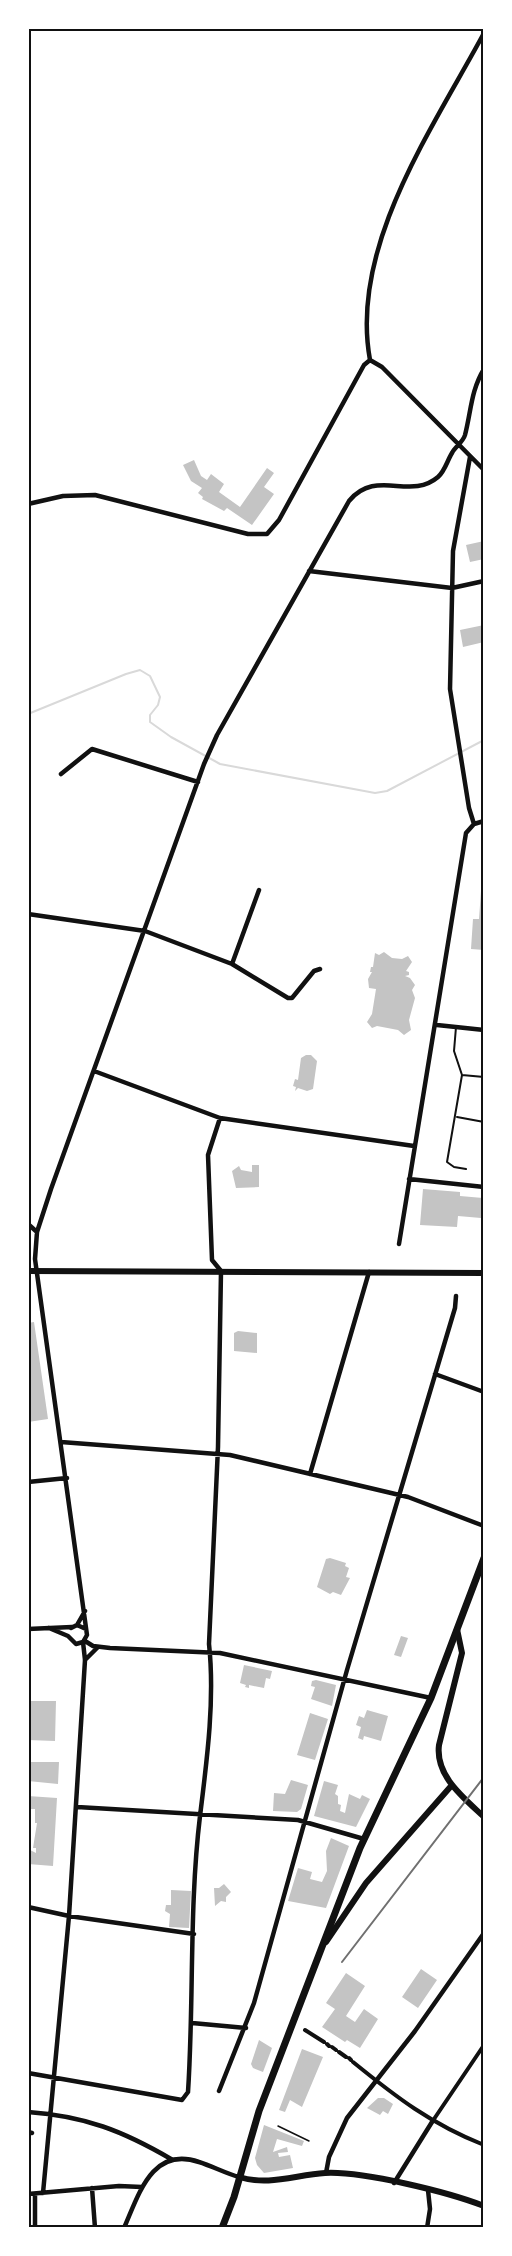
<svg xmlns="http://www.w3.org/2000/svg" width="512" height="2256" viewBox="0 0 512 2256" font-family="Rubik,sans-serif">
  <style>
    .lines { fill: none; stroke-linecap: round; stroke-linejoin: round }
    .stream { stroke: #d9d9d9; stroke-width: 2 }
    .building { fill: #c4c4c4 }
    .path { stroke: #111; stroke-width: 1.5 }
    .service { stroke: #111; stroke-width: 2 }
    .pedestrian { stroke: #111; stroke-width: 4 }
    .minor { stroke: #111; stroke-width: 4.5 }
    .tertiary { stroke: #111; stroke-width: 6 }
    .secondary { stroke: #111; stroke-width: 7 }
    .rail { stroke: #707070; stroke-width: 2 }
    .neatline { fill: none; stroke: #111; stroke-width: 2 }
  </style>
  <rect width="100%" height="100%" fill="#fff"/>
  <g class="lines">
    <!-- stream -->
    <path class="stream" d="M28,714L126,674L140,670L150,676L160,697L158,705L150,715V722L171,737L220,764L375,793L387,791L484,740"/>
  </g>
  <!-- building -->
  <path class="building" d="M194,460L201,476L207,480L211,474L224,484L219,492L240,507L267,468L274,473L264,487L274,494L252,525L227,508L224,511L202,499L203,497L198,493L202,488L191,481L183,465Z
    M484,541V559L470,562L466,545Z
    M484,625V642L463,647L460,630Z
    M481,891H484V950L471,949L473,919H479Z
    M384,952L392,958L402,959L408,956L412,962L406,971L409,972V975L405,976L410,978L415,985L412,990L415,998L409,1020L411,1030L404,1035L398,1030L377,1026L372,1028L367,1022L372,1014L376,989L369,988L368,979L372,972H370L371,967H373L375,953L379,955Z
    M306,1055H311L317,1061L313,1089L307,1091L298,1088L295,1091L296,1087L293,1086L295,1079L298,1080L301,1058Z
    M252,1165H259V1187L236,1188L232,1171L239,1166L241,1170L252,1172Z
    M423,1189L460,1192V1196L483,1198L484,1222L481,1221V1218L458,1216L457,1227L420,1225Z
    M34,1322L48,1419L28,1422V1323Z
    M238,1331L257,1333V1353L234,1351V1333Z
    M330,1558L346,1563L345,1566L349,1568L346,1577L350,1578L341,1595L333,1592L330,1594L317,1587L326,1559Z
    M401,1636L408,1638L401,1657L394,1655Z
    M244,1665L272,1671L270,1679L266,1678L264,1688L249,1685V1688L245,1687L246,1685L240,1683Z
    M316,1680L336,1685L332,1706L311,1699L315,1687L311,1686L312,1681Z
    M28,1701H56L55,1741L28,1740Z
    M367,1710L388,1716L381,1741L364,1736L363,1740L358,1738L361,1727L356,1725L359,1716L364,1718Z
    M310,1713L328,1719L315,1760L297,1755Z
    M28,1762H59L58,1784L28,1781Z
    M291,1780L308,1785L301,1809L297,1812L273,1811L274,1793L285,1794Z
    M324,1781L338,1785L335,1794L338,1796V1804L341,1805L340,1811L345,1813L349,1794L360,1799L362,1795L370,1799L356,1827L314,1816Z
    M28,1796L57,1798L53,1866L28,1864V1849L36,1853V1848H33L37,1823H35V1809H28Z
    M331,1838L349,1846L326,1908L288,1901L298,1868L312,1872L310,1879L322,1882L327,1871L326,1851Z
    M224,1884L231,1892L226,1897V1902L221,1901L215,1906L214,1888H219Z
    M171,1890L191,1891L189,1928L169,1927L170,1914L165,1911L166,1905H171Z
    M421,1969L437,1980L418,2008L402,1997Z
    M346,1973L365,1986L346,2016L355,2022L364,2009L378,2019L360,2048L347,2040L345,2042L322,2027L335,2009L326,2003Z
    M259,2040L272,2048L263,2072L253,2068L251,2064Z
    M302,2049L323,2057L302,2107L290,2100L285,2112L279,2110Z
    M378,2098H384L393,2104L388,2114L383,2111L380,2115L367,2108Z
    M264,2125L304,2141L302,2146L277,2139L273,2152L287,2147L288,2152L278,2153L279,2157L290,2155L293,2168L264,2173L257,2165L255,2158Z"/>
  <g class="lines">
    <!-- path -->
    <path class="path" d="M278,2126L309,2141"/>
    <!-- service -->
    <path class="service" d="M456,1027L454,1051L462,1075L447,1162L454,1167L466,1169
      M462,1075L484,1077
      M457,1117L484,1122"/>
    <!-- pedestrian -->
    <path class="pedestrian" d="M305,2030L324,2042
      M327,2044L329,2046
      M332,2047L336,2050
      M339,2052L346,2057
      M349,2058L351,2060
      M353,2062C396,2097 431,2124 484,2145
      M432,2122L484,2045"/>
    <!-- minor -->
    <path class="minor" d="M370,360C349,247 433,128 484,33
      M370,360L382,367L484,470
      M28,504L63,496L95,495L248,534H267L279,520L364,365L370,360
      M309,571L452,588L484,581
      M61,774L92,749L198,782
      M474,824L484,821
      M28,914L145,931L232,964L288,998H292L314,971L320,969
      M232,964L259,890
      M437,1025L484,1030
      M94,1071L220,1118L414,1146
      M409,1179L484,1187
      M28,1224L37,1232
      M399,1244L466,833L474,824L469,808L450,689L453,551L470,457
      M435,1374L484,1392
      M61,1442L230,1455L408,1497L484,1526
      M310,1474L369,1272
      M28,1482L67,1478
      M77,1625L85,1611
      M49,1628L68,1636L76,1644L83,1642L87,1635L35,1259L37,1232L51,1189L204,764L217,735L349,501C376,468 410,501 438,477C445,471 447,461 452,453C455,447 463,442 465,435C471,412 471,390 484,369
      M71,1628L77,1625L86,1629
      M28,1629L72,1627
      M85,1641L93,1646L110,1648L220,1653L431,1698
      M85,1660L98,1647
      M77,1807L298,1820L364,1839
      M28,1907L69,1916L194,1934
      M192,2023L246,2028
      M28,2073L182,2100L188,2092C194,2001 189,1907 200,1816C207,1760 215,1699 209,1644L218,1447L221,1271L212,1260L208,1155L220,1118
      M219,2091L254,2003L347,1670L455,1308L456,1296
      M28,2112C85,2116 123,2131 171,2159
      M28,2132L32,2133
      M326,2173L329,2157L347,2118L415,2031L484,1933
      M394,2183L432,2122
      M92,2188L95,2228
      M43,2193L69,1916L85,1660L83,1642
      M28,2194L119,2186L142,2187
      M35,2194V2228
      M124,2228C139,2194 152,2146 199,2162C212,2166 225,2173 239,2177
      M427,2228L430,2209L428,2190"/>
    <!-- tertiary -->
    <path class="tertiary" d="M28,1271L484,1273
      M457,1629L462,1653L439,1745C435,1776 464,1798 484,1817
      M326,1942L366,1883L452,1785
      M239,2177C269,2186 295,2175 325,2173C363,2171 448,2192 484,2206"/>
    <!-- secondary -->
    <path class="secondary" d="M222,2228L234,2197L259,2111L360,1848L431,1698L484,1558"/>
    <!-- rail -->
    <path class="rail" d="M342,1962L484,1777"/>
  </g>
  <!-- border -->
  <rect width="512" height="2256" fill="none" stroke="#ffffff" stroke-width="60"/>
  <rect x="30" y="30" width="452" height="2196" class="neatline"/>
</svg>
